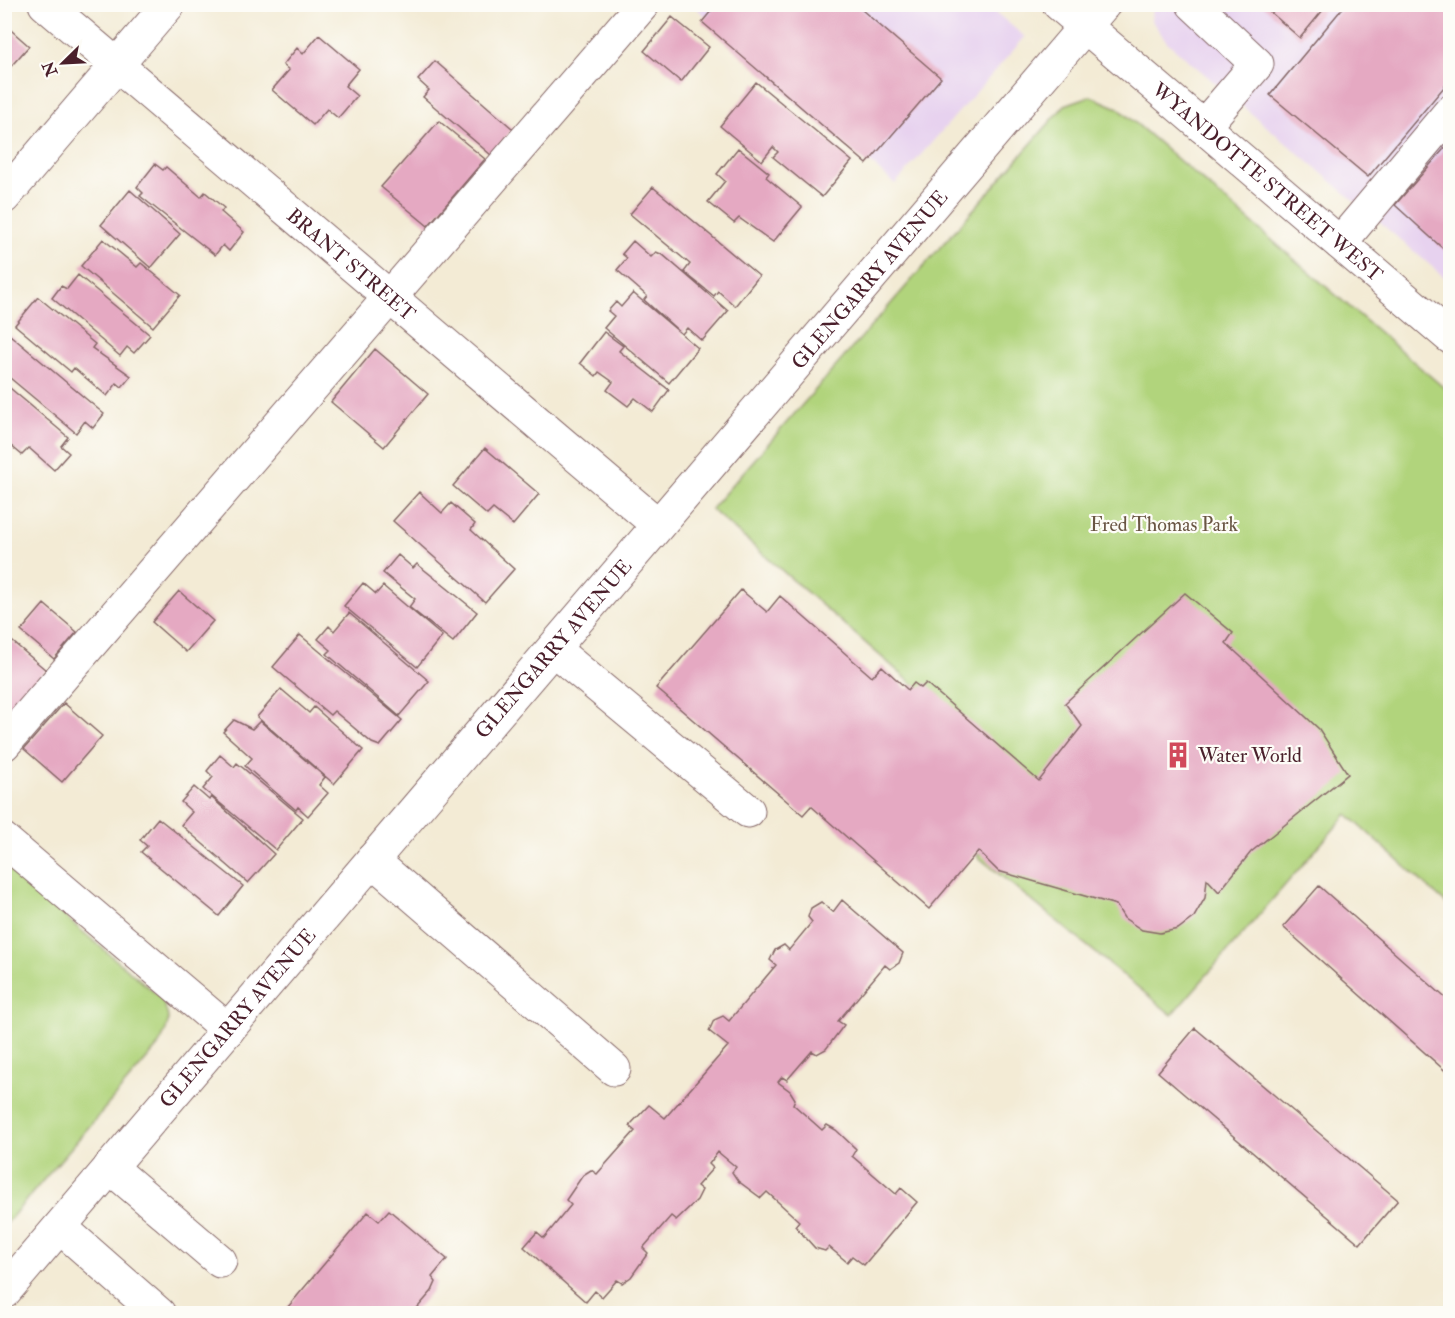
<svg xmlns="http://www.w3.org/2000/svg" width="1455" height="1318" viewBox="0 0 1455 1318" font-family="'IM FELL Double Pica',serif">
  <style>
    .built { fill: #e7d2ef }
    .green { fill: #b1d47c; stroke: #7e7a54; stroke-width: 1.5 }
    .building { fill: #e5a9c2 }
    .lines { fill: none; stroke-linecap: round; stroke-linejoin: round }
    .minor-casing { stroke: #856666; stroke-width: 35 }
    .major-casing { stroke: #856666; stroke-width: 35 }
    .minor { stroke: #fff; stroke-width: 33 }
    .major { stroke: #fff; stroke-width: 33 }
    .labels { text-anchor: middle; stroke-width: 4.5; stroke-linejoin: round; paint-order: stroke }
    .street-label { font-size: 20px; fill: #4a1f2b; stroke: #fdfcf7 }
    .park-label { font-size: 20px; fill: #695543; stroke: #fdfcf7 }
    .poi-label { font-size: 20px; fill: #4a1f2b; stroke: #fdfcf7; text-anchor: start }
  </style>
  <rect width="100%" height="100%" fill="#fdfcf7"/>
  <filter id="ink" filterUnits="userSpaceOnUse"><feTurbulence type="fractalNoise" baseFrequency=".0167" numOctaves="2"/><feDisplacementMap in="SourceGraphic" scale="12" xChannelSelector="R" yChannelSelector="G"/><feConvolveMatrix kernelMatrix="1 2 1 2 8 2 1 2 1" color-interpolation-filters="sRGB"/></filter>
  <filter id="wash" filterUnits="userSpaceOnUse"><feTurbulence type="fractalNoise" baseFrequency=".008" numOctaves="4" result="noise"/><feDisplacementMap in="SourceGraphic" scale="24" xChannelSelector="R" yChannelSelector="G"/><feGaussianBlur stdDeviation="1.35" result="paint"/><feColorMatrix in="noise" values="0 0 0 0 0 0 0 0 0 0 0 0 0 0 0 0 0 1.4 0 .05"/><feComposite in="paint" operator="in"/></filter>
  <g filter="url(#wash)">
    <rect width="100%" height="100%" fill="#f3ebd5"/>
    <!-- built -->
    <path class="built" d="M693,5H987L1025,37L895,184Z
      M1154,5H1450V282L1168,43L1151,20Z"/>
    <!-- green -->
    <path class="green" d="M1090,96L1118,108L1450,393V907L1347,814L1172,1015L977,856L1035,790L711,509L1065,105Z
      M5,866L160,997C172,1018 170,1025 158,1046L5,1225Z"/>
    <g id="blocks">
      <!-- building -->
      <path class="building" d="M717,4H855L941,78L867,164L702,22Z
        M1261,4H1328L1300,38Z
        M1346,4H1439L1450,14V80L1368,177L1270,95Z
        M672,17L709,47L681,82L644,51Z
        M4,24L29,46L4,74Z
        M319,35L359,69L345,86L357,96L338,118L327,109L313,125L272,90L289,70L283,65L297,48L303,54Z
        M435,61L513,129L491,155L423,97L429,90L418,80Z
        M756,82L852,161L822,197L773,157L778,152L773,147L762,161L720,126Z
        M439,121L485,159L428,226L381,187Z
        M1450,142V255L1395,205Z
        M738,148L769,173L766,177L802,207L773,242L739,218L734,223L708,202L725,181L717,174Z
        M155,164L163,170L166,167L201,197L205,192L224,208L221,212L244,232L229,251L223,245L215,255L140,196L143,193L137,187Z
        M653,187L759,276L735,306L718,291L714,296L684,272L690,264L630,214Z
        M130,190L180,234L151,268L101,225Z
        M103,239L137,267L141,263L180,295L153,327L81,266Z
        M633,241L651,257L656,252L663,255L728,311L702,341L687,328L682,334L644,300L647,296L617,270L627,258L622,254Z
        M78,275L150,335L134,353L127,347L120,356L52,298L61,286L67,289Z
        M633,293L698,348L669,383L604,328L614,316L608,311L616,302L621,307Z
        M38,297L95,344L92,348L131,376L122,387L117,383L107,396L74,368L71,372L15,325Z
        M604,332L623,346L619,351L669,390L653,412L635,398L628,406L607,390L613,382L599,372L596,376L580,363Z
        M10,335L104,414L93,428L85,421L76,433L4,373V342Z
        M375,349L428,394L384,447L331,402Z
        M4,383L68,437L61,446L69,453L54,470L29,448L22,455L4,440Z
        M485,448L539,494L513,525L493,509L487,515L453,486Z
        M419,492L442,513L451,503L475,524L471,530L514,569L485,602L393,521Z
        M398,555L413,568L417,564L477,612L453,642L409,607L415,599L383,573Z
        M363,583L376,594L383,586L442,636L417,667L344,606Z
        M741,590L767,612L780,596L872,677L882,666L908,690L914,683L921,688L926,683L1039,781L1082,726L1065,703L1185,593L1233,633L1226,643L1319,729L1348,774L1251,852L1219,892L1207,879L1205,898L1194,917L1178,929L1160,933L1142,930L1124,918L1116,905L998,871L978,851L929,909L811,806L803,815L656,688Z
        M179,591L213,621L186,652L152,622Z
        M44,604L77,632L54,659L21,631Z
        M349,613L429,681L399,716L327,654L331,650L318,639L329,626L334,631Z
        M300,635L402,720L380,746L372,743L334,711L330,715L273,667Z
        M7,637L46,670L5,719V640Z
        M281,689L309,713L314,707L363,750L334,784L257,717Z
        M64,703L102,736L62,782L24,749Z
        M234,720L252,729L260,721L325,777L319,785L328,793L308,816L298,807L296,810L245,766L252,758L223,732Z
        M220,755L234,767L237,763L303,818L276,850L203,789L213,777L207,771Z
        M194,787L209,800L211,797L274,854L248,883L181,825L192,812L181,802Z
        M158,818L243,886L219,916L141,852L147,846L140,840Z
        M1319,886L1450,1002V1075L1283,927Z
        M842,900L903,953L899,963L890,969L885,965L838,1021L844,1025L826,1049L817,1054L812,1051L787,1080L782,1077L778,1082L790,1091L795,1099L793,1104L822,1130L827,1125L836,1130L856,1149L852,1156L896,1194L901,1188L917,1202L864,1265L852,1256L847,1262L829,1247L825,1251L815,1248L795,1226L799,1221L767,1192L761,1198L738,1181L732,1172L736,1167L718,1152L709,1164L713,1168L697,1186L702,1190L697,1200L676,1220L671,1216L643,1248L648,1253L631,1277L622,1283L617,1280L602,1297L595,1291L586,1302L524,1247L537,1232L544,1238L571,1205L566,1200L583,1175L591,1170L597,1174L635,1131L629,1126L649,1105L665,1118L728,1046L709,1031L714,1020L723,1016L729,1021L776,965L770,960L775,950L784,945L789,950L812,922L808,917L811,908L821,902L833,912Z
        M1195,1028L1398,1200L1360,1244L1158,1072Z
        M389,1210L447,1259L432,1277L436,1282L432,1291L412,1314L407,1310L403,1314H282L368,1212L379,1221Z"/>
    </g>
  </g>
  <g filter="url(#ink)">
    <use href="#blocks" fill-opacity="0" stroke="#856666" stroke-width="1.5"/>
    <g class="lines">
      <!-- minor casing -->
      <g class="minor-casing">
        <g id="minor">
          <path id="s1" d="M45,4L658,525"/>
          <path d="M1193,4L1257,64L1203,127"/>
          <path d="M1340,243L1450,112"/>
          <path d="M553,649L748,811"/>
          <path d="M4,744L643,4"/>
          <path d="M4,840L228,1030"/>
          <path d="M372,860L614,1069"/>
          <path d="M110,1167L220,1261"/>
          <path d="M60,1227L159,1314"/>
        </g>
      </g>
      <!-- major casing -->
      <g class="major-casing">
        <g id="major">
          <path id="s2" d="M1059,4L1450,337"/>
          <path d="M4,197L169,4"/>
          <path id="s3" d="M4,1292C369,861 738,435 1104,4"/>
        </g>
      </g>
      <!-- minor -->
      <use href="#minor" class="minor"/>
      <!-- major -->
      <use href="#major" class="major"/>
    </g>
  </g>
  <!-- icons -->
  <defs>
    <g id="building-bare" transform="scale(2.07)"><path d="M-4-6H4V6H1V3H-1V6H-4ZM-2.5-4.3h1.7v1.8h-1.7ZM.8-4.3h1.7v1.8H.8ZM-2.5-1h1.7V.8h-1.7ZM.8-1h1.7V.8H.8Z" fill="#d1495b" stroke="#fdfcf7" stroke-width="2.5" paint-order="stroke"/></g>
  </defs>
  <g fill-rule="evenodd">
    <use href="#building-bare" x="1178" y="755"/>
  </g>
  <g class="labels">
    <!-- street labels -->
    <g class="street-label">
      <text dy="7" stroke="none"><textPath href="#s2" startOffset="274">WYANDOTTE STREET WEST</textPath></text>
      <text dy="7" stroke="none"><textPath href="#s1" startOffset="402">BRANT STREET</textPath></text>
      <text dy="7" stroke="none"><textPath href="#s3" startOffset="1332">GLENGARRY AVENUE</textPath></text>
      <text dy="7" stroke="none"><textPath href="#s3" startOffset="846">GLENGARRY AVENUE</textPath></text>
      <text dy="7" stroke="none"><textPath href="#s3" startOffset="360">GLENGARRY AVENUE</textPath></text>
    </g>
    <!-- park labels -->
    <g class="park-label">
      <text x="1164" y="531">Fred Thomas Park</text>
    </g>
    <!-- poi labels -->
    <g class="poi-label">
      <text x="1198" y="762">Water World</text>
    </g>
  </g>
  <!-- margin -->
  <rect width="1455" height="1318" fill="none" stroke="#fdfcf7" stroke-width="24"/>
  <!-- north arrow -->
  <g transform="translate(63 63) rotate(246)" stroke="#fdfcf7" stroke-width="4.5" paint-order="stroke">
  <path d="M0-4.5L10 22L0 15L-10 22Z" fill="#4a1f2b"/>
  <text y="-9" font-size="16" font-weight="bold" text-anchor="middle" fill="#4a1f2b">N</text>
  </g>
</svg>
